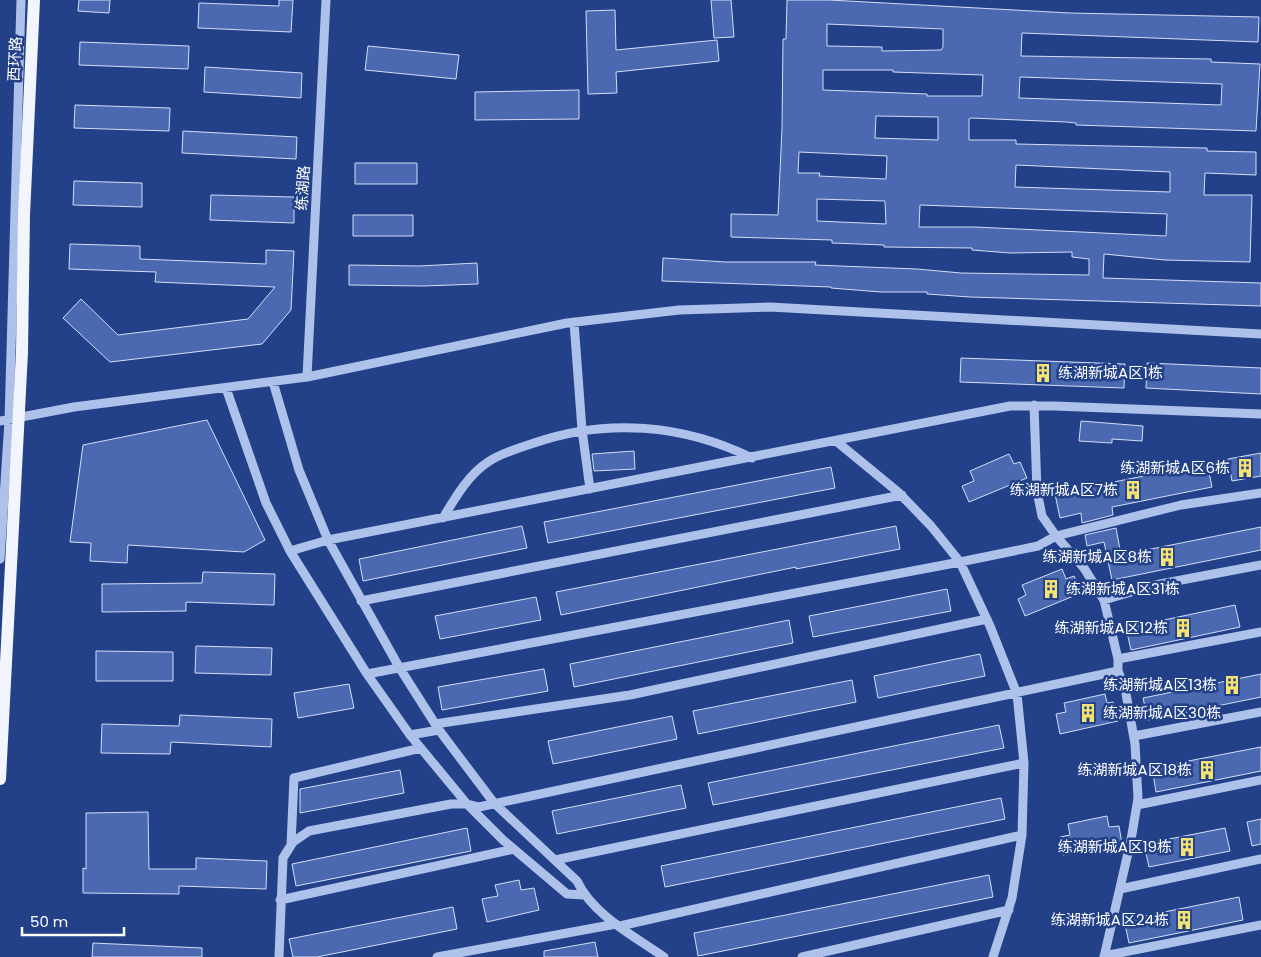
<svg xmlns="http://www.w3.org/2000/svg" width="1261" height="957" viewBox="0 0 1261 957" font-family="Poppins,'Noto Sans SC',sans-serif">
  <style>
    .building { fill: #4b69b0; stroke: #d3def7; fill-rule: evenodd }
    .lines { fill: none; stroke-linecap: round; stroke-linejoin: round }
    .minor { stroke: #aec1ea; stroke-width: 9 }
    .major { stroke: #f2f5fe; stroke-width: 12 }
    .labels { text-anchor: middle; stroke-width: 5; stroke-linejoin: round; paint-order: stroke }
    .street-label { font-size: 15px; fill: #fff; stroke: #234188 }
    .poi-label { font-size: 15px; fill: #fff; stroke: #234188; text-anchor: end }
  </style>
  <rect width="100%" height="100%" fill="#234188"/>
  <!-- building -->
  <path class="building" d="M79,0H110L109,13L78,11Z
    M279,0H293L291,32L198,28L199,3L279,6Z
    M711,0H731L734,37L714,38Z
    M787,0H829L1070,13L1259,17L1258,42L1022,33L1021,56L1211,59V62L1260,64L1256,131L1076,125V123L1066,122L971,118L969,119V140H1016V144L1207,148V151L1256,152V175L1205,173L1204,195H1252L1250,262L1165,260L1104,254L1103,278L1261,283V306L970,297L927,294V292H881L831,288V287L662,281L663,258L726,262H816L815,265L917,269L961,273L1089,275V259L1072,257V252L1010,253L972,250V248L884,247V245L832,243V240L731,237V214L778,215L782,128L783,39H786ZM827,24L943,29V47L941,50L882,51V47L827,46ZM823,70H893V72L983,75L982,96H927V94L823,90ZM1020,77L1222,84L1221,105L1019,98ZM876,116L938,117V140L875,138ZM799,152L887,156L886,179L819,176L820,173H798ZM1016,165L1170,172V192L1015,187ZM817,199L885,201L886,224L817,221ZM920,205L1167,214L1166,236L975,227H919Z
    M615,10L616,50L717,40L719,61L616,72L617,93L588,94L586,11Z
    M80,42L189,46L188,69L79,65Z
    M368,46L459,55L456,79L365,70Z
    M205,67L302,73L301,98L204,92Z
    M579,90V119L475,120V92Z
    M75,105L170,108L169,131L74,128Z
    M183,131L297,137L296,159L182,153Z
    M355,163H417V184H355Z
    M74,181L142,183V207L73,205Z
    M211,195L294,197V223L210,220Z
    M353,215H413V236H353Z
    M70,244L140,246V259L266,264V250L294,251L291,310L262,344L110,362L63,318L81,299L118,335L248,319L275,287L155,282L156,272L69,269Z
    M477,263L478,284L424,286L349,285V265L419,266Z
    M961,358L1125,364L1124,388L960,382Z
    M1147,363L1261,368V394L1146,388Z
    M207,420L265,540L244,552L128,545L127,563L90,561L91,543L70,542L83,445Z
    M1081,421L1143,426L1142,441L1112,439V443L1079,441Z
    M634,451L635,469L594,471L592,454Z
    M1261,453V476L1232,481L1228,459Z
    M1009,454L1014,464L1020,462L1027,478L969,502L962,486L974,481L970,471Z
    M1207,463L1212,487L1112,507L1113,515L1082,523L1081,513L1060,518L1055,494Z
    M831,467L835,488L548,543L544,522Z
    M522,526L527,548L363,581L359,559Z
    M896,526L900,549L796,569V567L561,615L556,592Z
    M1261,527V550L1112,580L1104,542L1087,546L1085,535L1116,528L1121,555Z
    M1062,569L1066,579L1074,576L1081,593L1025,616L1018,599L1026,595L1022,585Z
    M203,572L275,574L274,605L186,602V611L102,612V584L202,583Z
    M947,589L951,611L813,637L809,616Z
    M536,597L541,620L440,639L435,616Z
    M1235,605L1240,627L1131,650L1126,628Z
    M789,620L793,643L574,687L570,664Z
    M196,646L272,648L271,675L195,673Z
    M96,651L173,652V681H96Z
    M980,654L985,676L878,698L874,676Z
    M544,669L548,691L442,710L438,687Z
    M1261,674V697L1148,720L1143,698Z
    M852,680L856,702L698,734L693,711Z
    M349,684L354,708L298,718L294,693Z
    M1105,694L1107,703L1113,702L1118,721L1060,734L1056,714L1066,712L1064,703Z
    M180,715L272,719L271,747L171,742L170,754L101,753L102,724L179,726Z
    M672,716L677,739L553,764L548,741Z
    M999,725L1004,748L713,805L708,783Z
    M1261,747V771L1156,792L1152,768Z
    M400,770L404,793L300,813V789Z
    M681,785L686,808L557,834L552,811Z
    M1001,798L1005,819L665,887L661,866Z
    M148,812L149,869H196V858L267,861L266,889L179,886V894L83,893V868L86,869V813Z
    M1107,816L1109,827L1119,826L1122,844L1063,855L1060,837L1070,835L1068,824Z
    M1261,819V844L1252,846L1247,822Z
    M467,828L471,851L296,886L292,864Z
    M1225,828L1230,851L1149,867L1144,844Z
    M989,875L993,897L698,956L694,933Z
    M519,880L521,890L534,888L539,910L487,922L482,899L498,896L495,885Z
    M1239,897L1243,920L1129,943L1124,920Z
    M453,907L457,929L317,957H293L289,939Z
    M595,942L598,957H544V951Z
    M93,943L202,948V957H92Z"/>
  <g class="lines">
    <!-- minor -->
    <path class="minor" d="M574,322L582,430L590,489
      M307,377L326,0
      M273,382L299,470L328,540L399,667L439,730L494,803L577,881C593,915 634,936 664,957
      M226,388L266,503L290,551L367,674L410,735L467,804L503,840L567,894L584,895
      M1034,405L1037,491L1042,516L1056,536L1084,568L1104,600L1118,659V671L1125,688L1135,744L1138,798L1131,840L1104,957
      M0,421L74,407L307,377L567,323L679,310L770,307L1261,334
      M836,441L898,492L931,526L960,562L990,626L1017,694L1024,763L1022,835L1012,898L993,957
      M443,518C455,498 468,475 488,462C501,453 519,448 534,443C606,418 683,424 752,458
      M290,551L328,540L1010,406H1055L1261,414
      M0,559L9,421L21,0
      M1104,600L1155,585L1261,565
      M361,601L902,495
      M1118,659L1261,632
      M367,674L960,562L1038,546L1056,536L1181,505L1261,493
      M435,724L630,695L987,619
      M410,735L439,730
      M1134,736L1261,712
      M1137,805L1261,780
      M291,845L294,778L421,748
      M555,860L1024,763
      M1120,889L1261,859
      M280,900L514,849
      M620,926L1022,835
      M1104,956L1261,925
      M279,957L283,858L293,842L309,831L451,804H467L479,807L1118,671
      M437,957L616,924
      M802,957L1009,910"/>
    <!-- major -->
    <path class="major" d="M0,779L22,352L24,215L34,0"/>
  </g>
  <!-- icons -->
  <defs>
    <g id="building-bare" transform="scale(1.5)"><path d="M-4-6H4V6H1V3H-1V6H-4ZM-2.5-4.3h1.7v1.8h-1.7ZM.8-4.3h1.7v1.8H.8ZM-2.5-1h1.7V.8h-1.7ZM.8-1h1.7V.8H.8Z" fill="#f5e271" stroke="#234188" stroke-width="2.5" paint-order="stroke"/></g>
  </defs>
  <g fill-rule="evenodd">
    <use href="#building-bare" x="1043" y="373"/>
    <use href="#building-bare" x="1245" y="468"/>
    <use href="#building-bare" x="1133" y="490"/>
    <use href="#building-bare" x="1167" y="557"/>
    <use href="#building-bare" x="1051" y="589"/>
    <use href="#building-bare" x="1183" y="628"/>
    <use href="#building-bare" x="1232" y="685"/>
    <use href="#building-bare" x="1088" y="713"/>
    <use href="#building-bare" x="1207" y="770"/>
    <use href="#building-bare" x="1187" y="847"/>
    <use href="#building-bare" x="1184" y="920"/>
  </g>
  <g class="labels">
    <!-- street labels -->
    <g class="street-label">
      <text transform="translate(15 59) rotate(-87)" y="5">西环路</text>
      <text transform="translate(303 188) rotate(-87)" y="5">练湖路</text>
    </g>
    <!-- poi labels -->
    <g class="poi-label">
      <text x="1058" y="378" text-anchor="start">练湖新城A区1栋</text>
      <text x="1230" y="473">练湖新城A区6栋</text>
      <text x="1118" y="495">练湖新城A区7栋</text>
      <text x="1152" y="562">练湖新城A区8栋</text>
      <text x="1066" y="594" text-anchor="start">练湖新城A区31栋</text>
      <text x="1168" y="633">练湖新城A区12栋</text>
      <text x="1217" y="690">练湖新城A区13栋</text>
      <text x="1103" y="718" text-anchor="start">练湖新城A区30栋</text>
      <text x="1192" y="775">练湖新城A区18栋</text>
      <text x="1172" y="852">练湖新城A区19栋</text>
      <text x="1169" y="925">练湖新城A区24栋</text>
    </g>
  </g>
  <!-- scale -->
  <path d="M22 927v8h102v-8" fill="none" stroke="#ffffff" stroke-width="2.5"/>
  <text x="30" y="927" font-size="15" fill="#ffffff" stroke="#234188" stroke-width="4" paint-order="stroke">50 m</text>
</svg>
